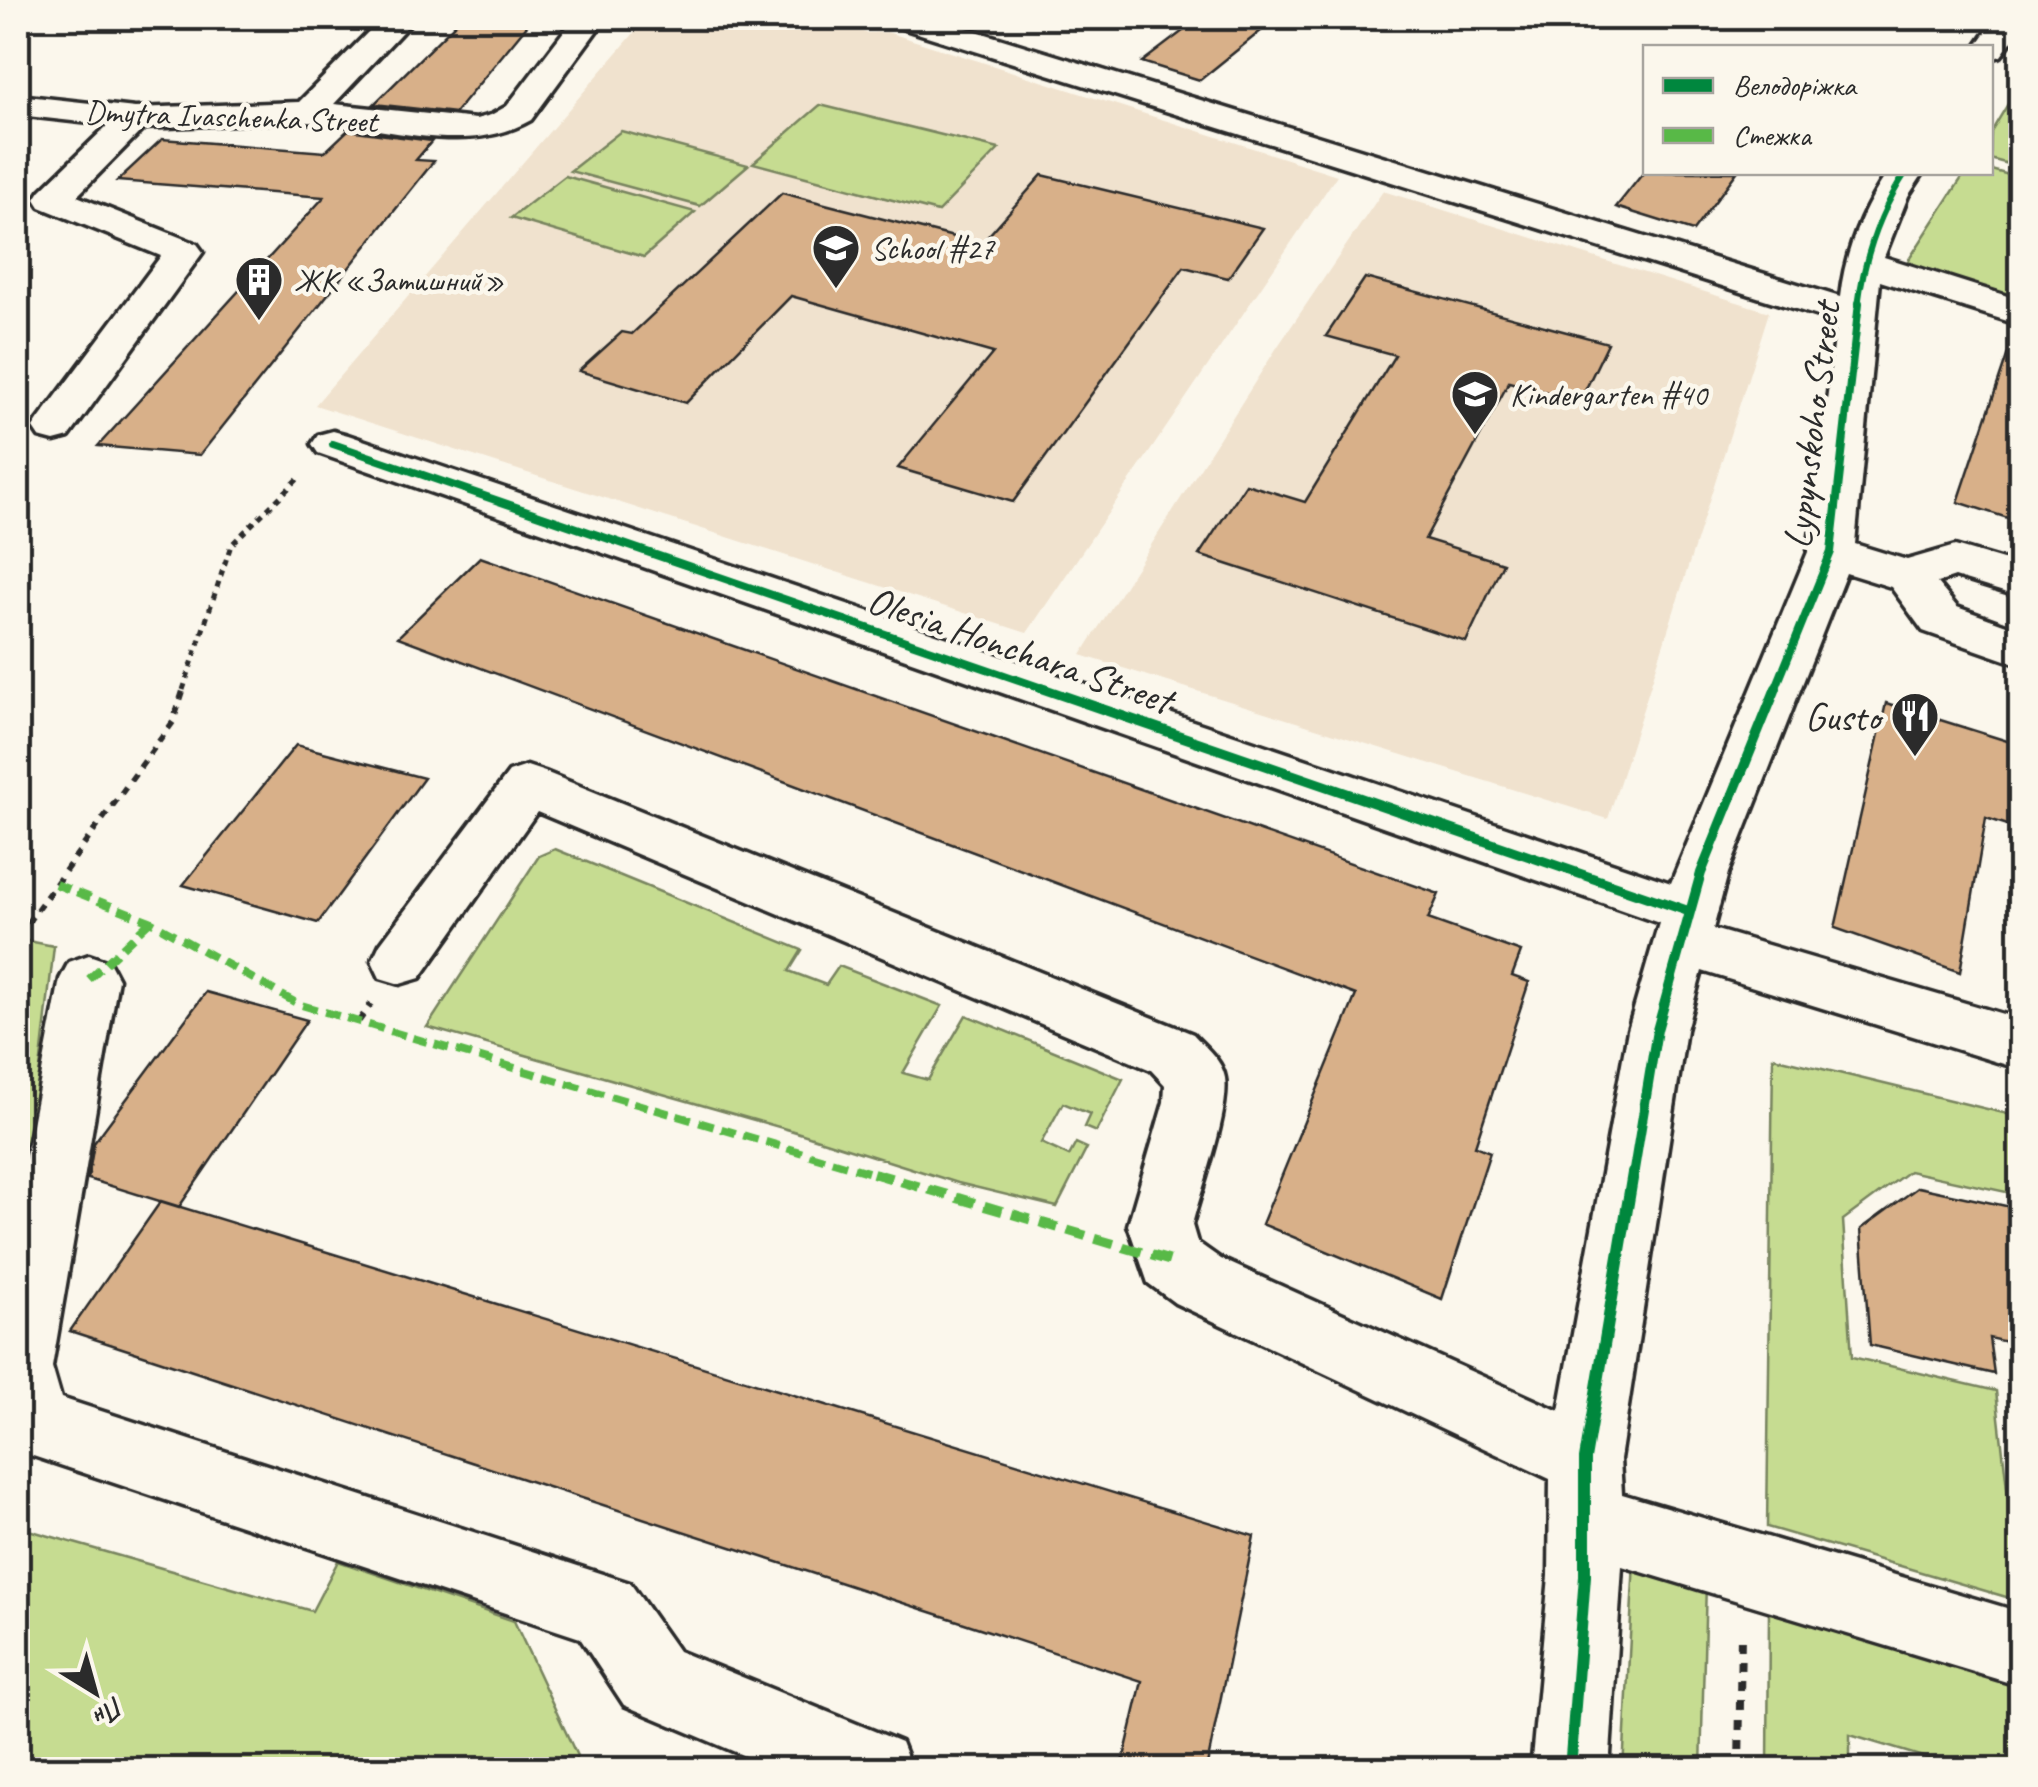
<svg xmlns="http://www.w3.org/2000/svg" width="2038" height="1787" viewBox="0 0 2038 1787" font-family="Caveat,sans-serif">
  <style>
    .built { fill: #f0e2ce }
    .green { fill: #c6dc91; stroke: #78845e; stroke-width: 2.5 }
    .building { fill: #d8b089; stroke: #2b2b2b; stroke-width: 2.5 }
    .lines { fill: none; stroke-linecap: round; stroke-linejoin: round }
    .minor-casing { stroke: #2b2b2b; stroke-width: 7 }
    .path-far2 { stroke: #2b2b2b; stroke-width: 5; stroke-dasharray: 6 6; stroke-linecap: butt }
    .path-far1 { stroke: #2b2b2b; stroke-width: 6; stroke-dasharray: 8 8; stroke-linecap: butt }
    .path { stroke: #2b2b2b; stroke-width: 8; stroke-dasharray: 10 10; stroke-linecap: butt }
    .minor { fill: #fbf7ec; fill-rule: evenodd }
    .quiet-far1 { stroke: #58b947; stroke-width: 8; stroke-dasharray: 15 8; stroke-linecap: butt }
    .quiet { stroke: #58b947; stroke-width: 10; stroke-dasharray: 19 10; stroke-linecap: butt }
    .cycleway-far3-casing { stroke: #fbf7ec; stroke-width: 10 }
    .cycleway-far2-casing { stroke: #fbf7ec; stroke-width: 12 }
    .cycleway-far1-casing { stroke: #fbf7ec; stroke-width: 16 }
    .cycleway-casing { stroke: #fbf7ec; stroke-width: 19 }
    .cycleway-far3 { stroke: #00873e; stroke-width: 6 }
    .cycleway-far2 { stroke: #00873e; stroke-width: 8 }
    .cycleway-far1 { stroke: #00873e; stroke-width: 10 }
    .cycleway { stroke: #00873e; stroke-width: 12 }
    .labels { text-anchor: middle; stroke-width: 9; stroke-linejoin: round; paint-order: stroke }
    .far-street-label { font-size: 32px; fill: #2b2b2b; stroke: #fbf7ec }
    .far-poi-label { font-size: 32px; fill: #2b2b2b; stroke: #fbf7ec; text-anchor: start }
    .street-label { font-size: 40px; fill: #2b2b2b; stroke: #fbf7ec }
    .poi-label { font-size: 40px; fill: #2b2b2b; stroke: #fbf7ec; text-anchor: end }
  </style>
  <rect width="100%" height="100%" fill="#fbf7ec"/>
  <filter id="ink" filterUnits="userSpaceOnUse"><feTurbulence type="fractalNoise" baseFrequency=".01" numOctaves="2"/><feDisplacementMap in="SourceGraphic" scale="20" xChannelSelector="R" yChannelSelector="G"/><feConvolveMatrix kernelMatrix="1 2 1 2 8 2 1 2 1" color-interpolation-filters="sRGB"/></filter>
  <g filter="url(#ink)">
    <!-- built -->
    <path class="built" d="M647,18H814L866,33L887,32L1337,175L1027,633L315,405Z
      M1383,191L1769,312L1608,819L1081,655L1276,349Z"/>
    <!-- green -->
    <path class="green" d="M2020,84V167L1990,159L1991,132Z
      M820,105L999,149L938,212L753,163Z
      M621,131L748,165L700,206L570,171Z
      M1991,170L2020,178V303L1904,267L1965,173Z
      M565,176L695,212L644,257L511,218Z
      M555,849L802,950L789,971L826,985L839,966L942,1006L903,1073L928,1080L966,1015L1123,1079L1096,1132L1084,1127L1090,1114L1063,1103L1041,1143L1069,1156L1076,1143L1087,1148L1057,1207L958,1183L793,1131L427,1027L539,856Z
      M18,939L54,946L18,1263Z
      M1773,1057L2020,1117V1195L1909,1171L1843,1220L1852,1357L1996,1391L2013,1541L2020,1543V1601L1767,1527Z
      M18,1527L312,1611L338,1561L514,1621L577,1756L571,1769H18Z
      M1634,1561L1706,1582L1701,1769L1623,1770Z
      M1769,1608L2020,1680V1769H1963L1850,1735V1769L1768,1770Z"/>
    <!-- building -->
    <path class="building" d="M461,18H533L455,113L374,104Z
      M1200,18H1277L1200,80L1142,62Z
      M348,130L432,141L416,160L434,161L200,455L98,446L324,197L117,181L162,139L325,152Z
      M1644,172H1737L1693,231L1616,207Z
      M1042,175L1263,228L1228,278L1184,267L1013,502L898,468L993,353L791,296L686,403L579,371L622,332L632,334L782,193L981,244Z
      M1365,278L1608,343L1580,401L1509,382L1425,539L1503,563L1466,642L1199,555L1246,484L1305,502L1395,355L1326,336Z
      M2012,341L2020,343V522L1958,502Z
      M480,557L1439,894L1428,919L1521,952L1512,976L1529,982L1475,1146L1490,1152L1442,1299L1262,1224L1356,995L398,637Z
      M1886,703L2020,745V829L1986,818L1960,972L1835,928Z
      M296,745L424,778L318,923L183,885Z
      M206,992L307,1020L179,1207L88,1179L94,1143Z
      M1918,1187L2020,1209V1345L1989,1338L1994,1374L1870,1345L1861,1229Z
      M161,1201L1254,1536L1206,1770H1121L1142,1681L70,1331Z"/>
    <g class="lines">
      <!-- minor casing -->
      <g class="minor-casing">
        <path id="minor" d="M382,18H415L334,104L476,119L491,115L507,106L574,18H606L531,120C463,159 379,123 305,122C252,122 198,126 144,128L77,196L197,244L203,252L69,437L54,441L39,437L33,428L39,419L161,256L40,207L35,199L40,191L108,125L18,115V95L135,108L299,102Z
          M887,18H934L1840,297C1845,252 1862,210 1888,172H1924L1908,196L1884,257L2020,300V325L1880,281L1855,544L1907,560L1955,546L2020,565V597L1955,577L1937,583L1957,607L2020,630V665L1923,631L1891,587L1846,573L1728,873L1713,929L2020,1019V1069L1702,971L1686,1030L1620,1459L1622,1494L2020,1612V1686L1622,1566L1609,1770H1531L1549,1576L1550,1479L1175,1303L1148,1283L1128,1225L1164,1102L1165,1085L1151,1070L537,812L420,978L400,984L380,978L372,961L380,944L509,772L527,766L545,772L1193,1034C1205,1047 1222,1060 1225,1078C1230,1112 1201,1189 1192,1225L1197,1242L1221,1259L1559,1411L1628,1030L1659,923L318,453L312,444L318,435L333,431L348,435L1671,883L1808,552L1837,322L892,25Z
          M1996,18H2020V29L2001,56L1990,59V48H1975Z
          M89,955L109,962L118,979L52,1367L61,1398L630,1583L678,1651L901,1742L912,1770H778L624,1705L580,1638L18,1451V1197L60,979L69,962Z"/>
      </g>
      <!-- path-far2 -->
      <path class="path-far2" d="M183,690L231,545L301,476"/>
      <!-- path-far1 -->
      <path class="path-far1" d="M18,936L173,722L184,688
        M359,1021L371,1004"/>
      <!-- path -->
      <path class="path" d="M1739,1770L1741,1633"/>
      <!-- minor -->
      <use href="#minor" class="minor"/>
      <!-- quiet-far1 -->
      <path class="quiet-far1" d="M55,884L150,921L298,1004L881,1176
        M89,979L150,921"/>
      <!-- quiet -->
      <path class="quiet" d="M873,1173L1171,1261"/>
      <!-- cycleway-far3 casing -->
      <g class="cycleway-far3-casing">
        <path id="cycleway-far3" d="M1858,306C1864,257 1879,213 1906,172"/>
      </g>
      <!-- cycleway-far2 casing -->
      <g class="cycleway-far2-casing">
        <path id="cycleway-far2" d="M333,444L1048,690
          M1775,690L1831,552L1859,303"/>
      </g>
      <!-- cycleway-far1 casing -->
      <g class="cycleway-far1-casing">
        <path id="cycleway-far1" d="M1041,688L1688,911
          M1633,1176L1657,1030L1701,873L1776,688"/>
      </g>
      <!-- cycleway casing -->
      <g class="cycleway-casing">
        <path id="cycleway" d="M1570,1770L1585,1576V1459L1633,1173"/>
      </g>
      <!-- cycleway-far3 -->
      <use href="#cycleway-far3" class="cycleway-far3"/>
      <!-- cycleway-far2 -->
      <use href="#cycleway-far2" class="cycleway-far2"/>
      <!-- cycleway-far1 -->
      <use href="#cycleway-far1" class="cycleway-far1"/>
      <!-- cycleway -->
      <use href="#cycleway" class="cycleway"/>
    </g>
  </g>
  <!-- icons -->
  <defs>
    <g id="school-pin" transform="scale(2.5)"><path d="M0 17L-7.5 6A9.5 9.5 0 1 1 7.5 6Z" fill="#2b2b2b" stroke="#fbf7ec"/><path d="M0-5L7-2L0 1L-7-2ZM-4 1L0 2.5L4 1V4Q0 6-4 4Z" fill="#fff"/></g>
    <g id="building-pin" transform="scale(2.5)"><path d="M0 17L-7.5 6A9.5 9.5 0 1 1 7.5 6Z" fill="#2b2b2b" stroke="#fbf7ec"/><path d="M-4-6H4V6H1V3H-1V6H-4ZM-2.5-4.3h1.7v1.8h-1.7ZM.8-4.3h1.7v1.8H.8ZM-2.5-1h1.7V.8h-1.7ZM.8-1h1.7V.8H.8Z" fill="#fff"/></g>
    <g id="restaurant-pin" transform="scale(2.5)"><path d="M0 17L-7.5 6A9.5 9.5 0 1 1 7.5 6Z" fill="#2b2b2b" stroke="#fbf7ec"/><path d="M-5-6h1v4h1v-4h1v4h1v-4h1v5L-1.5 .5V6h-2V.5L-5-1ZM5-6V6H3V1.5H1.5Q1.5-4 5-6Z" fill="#fff"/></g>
  </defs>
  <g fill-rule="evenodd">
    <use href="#school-pin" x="836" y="248"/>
    <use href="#building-pin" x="259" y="280"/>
    <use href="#school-pin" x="1475" y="394"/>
    <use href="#restaurant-pin" x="1915" y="716"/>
  </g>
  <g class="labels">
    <!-- far-street labels -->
    <g class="far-street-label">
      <text transform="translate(231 116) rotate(2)" y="11">Dmytra Ivaschenka Street</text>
    </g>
    <!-- far-poi labels -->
    <g class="far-poi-label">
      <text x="871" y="259">School #27</text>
      <text x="294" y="291">ЖК «Затишний»</text>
      <text x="1510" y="405">Kindergarten #40</text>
    </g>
    <!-- street labels -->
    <g class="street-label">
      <text transform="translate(1811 425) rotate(-83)" y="14">Lypynskoho Street</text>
      <text transform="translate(1020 649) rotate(19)" y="14">Olesia Honchara Street</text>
    </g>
    <!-- poi labels -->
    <g class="poi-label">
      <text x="1880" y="730">Gusto</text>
    </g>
  </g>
  <!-- margin -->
  <rect width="2038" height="1787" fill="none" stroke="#fbf7ec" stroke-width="60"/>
  <rect x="30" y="30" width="1978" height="1727" fill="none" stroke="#2b2b2b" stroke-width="4" filter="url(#ink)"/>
  <!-- legend -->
  <rect x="1643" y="45" width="350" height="130" fill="#fbf7ec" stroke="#a8a59f" stroke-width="2.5"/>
  <rect x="1663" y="78" width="50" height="15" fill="#00873e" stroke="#a8a59f" stroke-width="2.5"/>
  <text x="1733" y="95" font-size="30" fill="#2b2b2b">Велодоріжка</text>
  <rect x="1663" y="128" width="50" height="15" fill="#58b947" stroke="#a8a59f" stroke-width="2.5"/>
  <text x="1733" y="145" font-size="30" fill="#2b2b2b">Стежка</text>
  <!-- north arrow -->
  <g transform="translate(95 1692) rotate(143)" stroke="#fbf7ec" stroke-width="8" paint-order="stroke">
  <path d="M0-8L18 38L0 25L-18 38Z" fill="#2b2b2b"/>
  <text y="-15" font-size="28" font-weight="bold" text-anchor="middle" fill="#2b2b2b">Пн</text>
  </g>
</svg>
